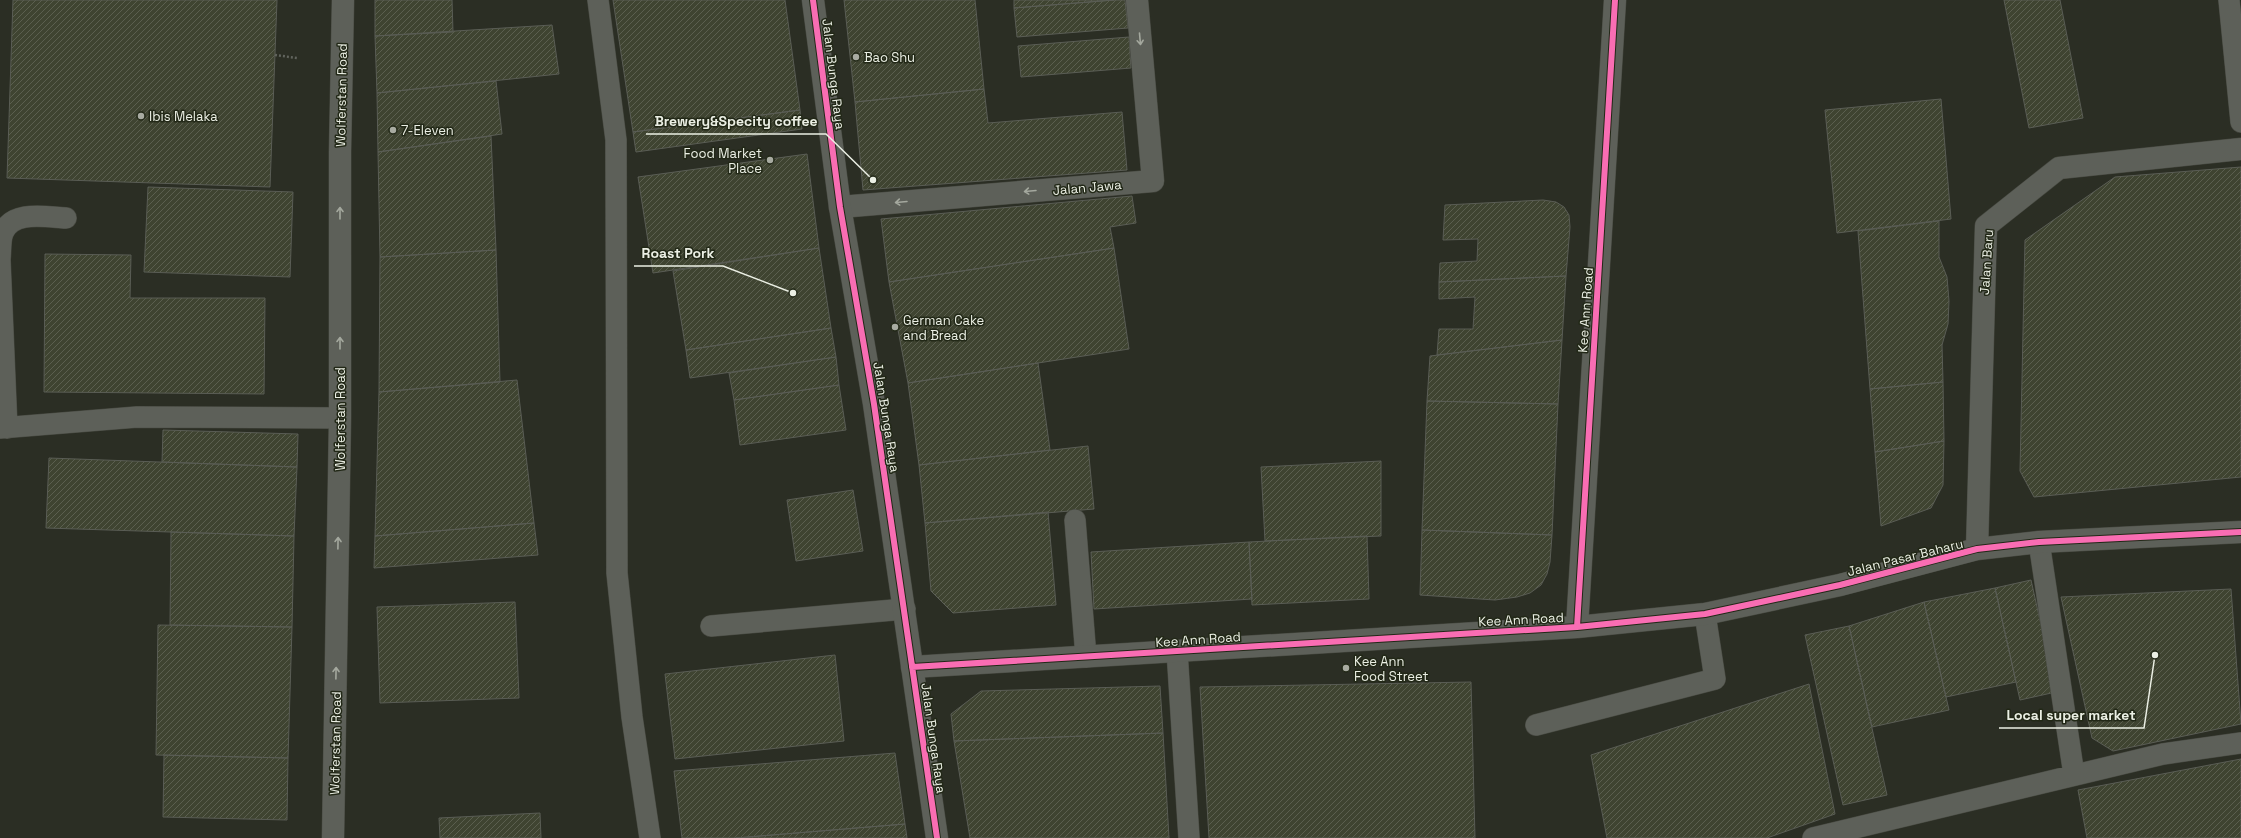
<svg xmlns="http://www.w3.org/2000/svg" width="2241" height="838" viewBox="0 0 2241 838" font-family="'Space Grotesk',sans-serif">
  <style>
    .building { fill: url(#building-hatch); stroke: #5a5d55 }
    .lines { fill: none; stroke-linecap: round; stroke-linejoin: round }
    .service-casing { stroke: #474941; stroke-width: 22 }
    .minor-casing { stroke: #474941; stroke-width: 23 }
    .tertiary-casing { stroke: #474941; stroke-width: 23 }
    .secondary-casing { stroke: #474941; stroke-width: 23 }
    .path { stroke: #61645d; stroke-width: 2.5; stroke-dasharray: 2 2; stroke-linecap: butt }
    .service { stroke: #5d6059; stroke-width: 21 }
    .minor { stroke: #5d6059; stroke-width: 22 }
    .tertiary { stroke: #5d6059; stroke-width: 22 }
    .secondary { stroke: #5d6059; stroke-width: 22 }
    .cycleway-casing { stroke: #222817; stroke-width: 8 }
    .cycleway { stroke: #f96db3; stroke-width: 6 }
    .oneway { stroke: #a4a89e }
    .poi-dot { fill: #a8aba1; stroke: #222817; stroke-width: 1.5 }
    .labels { text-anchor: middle; stroke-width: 3; stroke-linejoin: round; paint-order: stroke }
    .poi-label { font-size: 13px; fill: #ebefe4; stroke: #222817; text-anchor: start }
    .street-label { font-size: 13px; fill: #ebefe4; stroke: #222817 }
    .leader { fill: none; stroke: #ebefe4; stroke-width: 1.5 }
    .callout-dot { fill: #ebefe4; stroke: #222817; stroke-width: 1.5 }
    .callout-label { font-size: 14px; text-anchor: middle; font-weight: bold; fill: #ebefe4; stroke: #222817; stroke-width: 3; stroke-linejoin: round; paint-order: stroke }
  </style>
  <defs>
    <pattern id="building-hatch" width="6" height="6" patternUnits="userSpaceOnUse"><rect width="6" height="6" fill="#3f4431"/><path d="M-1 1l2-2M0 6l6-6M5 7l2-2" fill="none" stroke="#5b5f4f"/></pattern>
  </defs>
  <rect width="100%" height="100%" fill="#2b2e24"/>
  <!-- building -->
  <path class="building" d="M13,0H277L270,187L7,178Z
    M375,0H452L453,32L375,36Z
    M613,0H785L800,110L633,132Z
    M844,0H975L984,89L855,102Z
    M1014,0H1114L1014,8Z
    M1114,0H1125L1128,28L1017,37L1014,8Z
    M2004,0H2060L2083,118L2029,128Z
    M552,25L559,74L377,93L375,36Z
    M1129,37L1131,68L1021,77L1018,46Z
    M496,81L502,134L378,152L377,93Z
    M984,89L988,123L1122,112L1127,170L863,190L855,102Z
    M1941,99L1951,219L1837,233L1825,110Z
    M800,110L802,129L636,152L633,132Z
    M491,136L496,250L380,257L378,152Z
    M807,154L819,248L653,273L638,177Z
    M2241,167V477L2034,497L2020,471L2025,240L2115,177Z
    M148,187L293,192L290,277L144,272Z
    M1132,196L1136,223L1110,227L1114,248L889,282L881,219Z
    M1543,200L1556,202L1564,207L1569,215L1570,227L1566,276L1439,282L1440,263L1477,261L1478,239L1443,240L1445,205Z
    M1939,221V257L1947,277L1949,301L1948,324L1942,345L1943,382L1870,389L1858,231Z
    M819,248L831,328L686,350L673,271Z
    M1114,248L1129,349L908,383L889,282Z
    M496,250L500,382L379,392L380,257Z
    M45,254L131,255L130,298H265L264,394L44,392Z
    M1566,276L1562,340L1437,355L1439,329H1473L1475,297L1439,299V282Z
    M831,328L836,357L690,378L686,350Z
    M1562,340L1558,404L1427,401L1430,356Z
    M836,357L839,385L734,400L729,373Z
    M1038,363L1050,450L919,465L908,383Z
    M517,380L534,523L375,536L379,392Z
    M1943,382L1944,441L1875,452L1870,389Z
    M839,385L846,430L740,445L734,400Z
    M1427,401L1558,404L1552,535L1422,530Z
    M163,430L298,434L297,467L162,462Z
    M1944,441L1943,485L1931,508L1881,526L1875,452Z
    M1088,446L1094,509L925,523L919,465Z
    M49,458L297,467L294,536L46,528Z
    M1381,461V536L1265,541L1261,467Z
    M853,490L863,551L796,561L787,500Z
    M1048,512L1056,605L953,613L931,591L925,523Z
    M534,523L538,555L374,568L375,536Z
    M1422,530L1552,535L1550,562L1547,574L1541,585L1530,593L1517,597L1495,600L1420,595Z
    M171,532L294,536L292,627L170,625Z
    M1367,536L1369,599L1252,605L1249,542Z
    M1249,542L1252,599L1094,609L1091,552Z
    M2031,580L2056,692L2020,700L1995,588Z
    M1995,588L2016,682L1946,697L1924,602Z
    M2231,589L2241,724L2113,751L2092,738L2061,597Z
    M515,602L519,698L380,703L377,607Z
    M1924,602L1949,710L1872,727L1849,626Z
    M158,625L292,627L288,758L156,755Z
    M1849,626L1887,795L1843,805L1805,635Z
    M835,655L844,741L675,759L665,674Z
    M1471,682L1475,838H1209L1200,687Z
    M1809,684L1835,814L1767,838H1607L1591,755Z
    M1160,686L1163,733L954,741L951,714L981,691Z
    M1163,733L1169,838H970L954,741Z
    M895,753L905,824L736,838H682L674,771Z
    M164,755L288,758L287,820L163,817Z
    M2241,759V838H2087L2078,790Z
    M540,813L541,838H440L439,818Z
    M905,824L907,838H736Z"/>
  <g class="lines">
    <!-- service casing -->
    <g class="service-casing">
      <path id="service" d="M598,0L616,140L617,573L632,717L650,838
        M2229,0L2241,122
        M0,259C1,251 0,240 3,233C12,210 45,217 66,218
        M0,260L7,428
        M0,428L137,417L340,418
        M1075,520L1086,657
        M2039,542L2074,775
        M711,626L905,609
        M1177,651L1189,838
        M1536,725L1715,679L1705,614
        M1813,838L2163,754L2241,743"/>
    </g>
    <!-- minor casing -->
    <g class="minor-casing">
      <path id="minor" d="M840,207L1153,181L1137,0
        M1977,549L1986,226L2059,168L2241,149
        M1577,627L1615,0
        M912,667L1577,627L1705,614L1840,585L1977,549L2039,542L2241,532"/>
    </g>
    <!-- tertiary casing -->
    <g class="tertiary-casing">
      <path id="tertiary" d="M813,0L840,207L874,404L937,838"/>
    </g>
    <!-- secondary casing -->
    <g class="secondary-casing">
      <path id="secondary" d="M333,838L340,418V152L343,0"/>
    </g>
    <!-- path -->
    <path class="path" d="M275,55L297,58"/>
    <!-- service -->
    <use href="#service" class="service"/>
    <!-- minor -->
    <use href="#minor" class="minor"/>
    <!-- tertiary -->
    <use href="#tertiary" class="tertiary"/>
    <!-- secondary -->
    <use href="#secondary" class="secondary"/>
    <!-- cycleway casing -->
    <g class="cycleway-casing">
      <path id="cycleway" d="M813,0L840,207L874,404L937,838
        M1577,627L1615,0
        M912,667L1577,627L1705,614L1840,585L1977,549L2039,542L2241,532"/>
    </g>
    <!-- cycleway -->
    <use href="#cycleway" class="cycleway"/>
  </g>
  <!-- one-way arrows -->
  <defs><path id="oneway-shaft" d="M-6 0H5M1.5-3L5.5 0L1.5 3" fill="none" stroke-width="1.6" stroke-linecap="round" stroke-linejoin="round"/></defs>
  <g class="oneway">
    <use href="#oneway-shaft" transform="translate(1140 39) rotate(85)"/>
    <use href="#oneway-shaft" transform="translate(1030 191) rotate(175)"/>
    <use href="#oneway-shaft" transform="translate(901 202) rotate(175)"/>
    <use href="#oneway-shaft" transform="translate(340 213) rotate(-90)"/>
    <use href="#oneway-shaft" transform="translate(340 343) rotate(-90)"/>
    <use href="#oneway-shaft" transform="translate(338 543) rotate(-89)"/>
    <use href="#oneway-shaft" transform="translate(336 673) rotate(-89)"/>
  </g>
  <!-- markers -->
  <g class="poi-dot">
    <circle cx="856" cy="57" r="4"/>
    <circle cx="141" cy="116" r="4"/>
    <circle cx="393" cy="130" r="4"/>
    <circle cx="770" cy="160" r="4"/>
    <circle cx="895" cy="327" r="4"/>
    <circle cx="1346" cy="668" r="4"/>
  </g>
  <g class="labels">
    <!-- poi labels -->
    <g class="poi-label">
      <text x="864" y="62">Bao Shu</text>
      <text x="149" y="121">Ibis Melaka</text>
      <text x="401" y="135">7-Eleven</text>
      <text x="762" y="158" text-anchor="end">Food Market<tspan x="762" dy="15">Place</tspan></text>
      <text x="903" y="325">German Cake<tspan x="903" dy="15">and Bread</tspan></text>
      <text x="1354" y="666">Kee Ann<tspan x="1354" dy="15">Food Street</tspan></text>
    </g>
    <!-- street labels -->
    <g class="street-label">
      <text transform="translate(834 74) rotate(83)" y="5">Jalan Bunga Raya</text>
      <text transform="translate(341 95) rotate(-89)" y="5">Wolferstan Road</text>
      <text transform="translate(1087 187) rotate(-5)" y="5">Jalan Jawa</text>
      <text transform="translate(1986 262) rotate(-86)" y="5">Jalan Baru</text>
      <text transform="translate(1585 310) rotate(-86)" y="5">Kee Ann Road</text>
      <text transform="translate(887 417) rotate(81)" y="5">Jalan Bunga Raya</text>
      <text transform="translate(340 419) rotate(-90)" y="5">Wolferstan Road</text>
      <text transform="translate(1905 557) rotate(-14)" y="5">Jalan Pasar Baharu</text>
      <text transform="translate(1521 619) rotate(-3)" y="5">Kee Ann Road</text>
      <text transform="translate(1198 639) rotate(-4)" y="5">Kee Ann Road</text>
      <text transform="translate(934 738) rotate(82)" y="5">Jalan Bunga Raya</text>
      <text transform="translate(335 743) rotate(-89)" y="5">Wolferstan Road</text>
    </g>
  </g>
  <!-- callouts -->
  <path class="leader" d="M873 180L826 134H646M793 293L723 266H634M2155 655L2144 728H1999"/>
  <g class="callout-dot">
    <circle cx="873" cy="180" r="4"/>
    <circle cx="793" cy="293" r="4"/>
    <circle cx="2155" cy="655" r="4"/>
  </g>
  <g class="callout-label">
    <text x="736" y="126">Brewery&amp;Specity coffee</text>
    <text x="678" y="258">Roast Pork</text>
    <text x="2071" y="720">Local super market</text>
  </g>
</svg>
